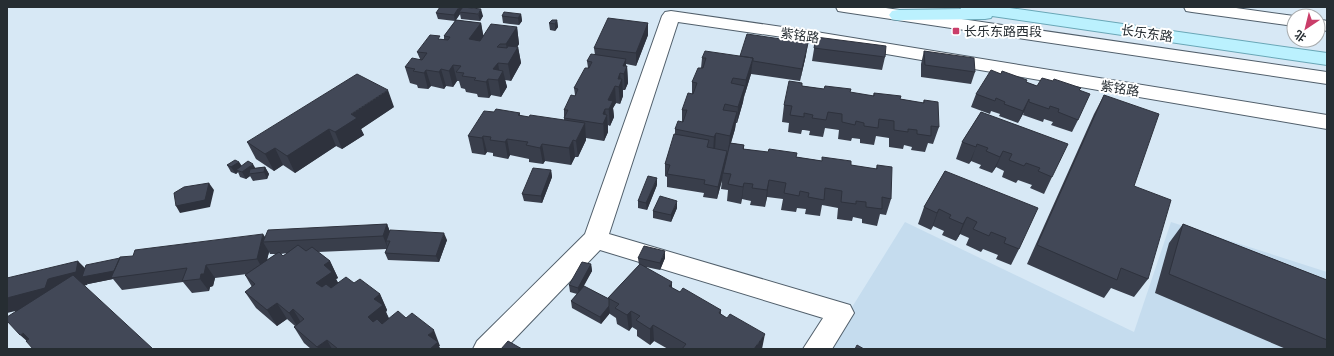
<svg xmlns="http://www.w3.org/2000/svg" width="1334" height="356" viewBox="0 0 1334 356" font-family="'Exo 2','Noto Sans SC',sans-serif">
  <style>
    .built { fill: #c5dcee }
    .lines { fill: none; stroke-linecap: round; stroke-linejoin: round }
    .minor-casing { stroke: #515f6b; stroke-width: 2 }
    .major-casing { stroke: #69a6b6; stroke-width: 2 }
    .minor { fill: #fff; fill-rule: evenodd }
    .major { fill: #bbf1fe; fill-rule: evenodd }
    .wall { fill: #393e4b; fill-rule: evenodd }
    .shaded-wall { fill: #2e323d }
    .building { fill: #424857; stroke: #2e323d }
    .poi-dot { fill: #ca3d69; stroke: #fff; stroke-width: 1.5 }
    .labels { text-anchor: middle; stroke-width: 4; stroke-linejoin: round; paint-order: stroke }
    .poi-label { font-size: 13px; fill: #262d32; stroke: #fff; text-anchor: start }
    .street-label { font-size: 13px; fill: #262d32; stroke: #fff }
  </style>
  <rect width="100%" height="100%" fill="#d7e8f5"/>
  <!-- built -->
  <path class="built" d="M905,222L1134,332L1171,222L1327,272V349H826Z"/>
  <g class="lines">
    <!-- minor casing -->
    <g class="minor-casing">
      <path id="minor" d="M836,7H879L1327,72V84L844,12L838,11Z
        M1184,7H1229L1294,16V26L1192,12L1186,11Z
        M671,11L810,31L1327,115V129L810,41L678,22L609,234L850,305L854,313L832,349H803L823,318L600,250L505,349H473L477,341L585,234L662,16L665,12Z
        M1318,19L1327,21V31L1318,29Z"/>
    </g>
    <!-- major casing -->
    <g class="major-casing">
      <path id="major" d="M960,7H1003L1327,53V65L992,16L991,18L985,19L898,20L892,19L889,15L892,11L898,10L961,9Z"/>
    </g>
    <!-- minor -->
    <use href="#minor" class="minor"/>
    <!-- major -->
    <use href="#major" class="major"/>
  </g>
  <!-- wall -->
  <path class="wall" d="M462,8L483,16L480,21L461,19L460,14L456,20L481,23L483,36L517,27L519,44L517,47H518L521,63L511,81L505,80L507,87L501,97L491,95L489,98L478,97L477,94L466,92L465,89L461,88L459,81H457L453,87L446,86L444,89L431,86L428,89L418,88L417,85L410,83L405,67L420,59L417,52L441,39L444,40V36L455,21L438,19L436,13Z
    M521,14L522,21L519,25L503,23L502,16Z
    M557,20L558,27L555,31L550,30L549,23Z
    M648,23V35L636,66L626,64V66H627L628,83L625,90H623V96L620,104L616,103L613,108L614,117L610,126L608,125V132L604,141L586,138V140L578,157H575L571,165L545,161L543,164L529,162V159L510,155L508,159L493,156V153L487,152L485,155L472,153L468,136L494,112L520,113V116L529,117L564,120V110L575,95L574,88L588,68L587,61L595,55L594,48Z
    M816,37L885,57L882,70L812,61Z
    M924,51L975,72L971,84L921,77V64Z
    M806,55L800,81L751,74L744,97L743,102L737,123H736L735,129L731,143L744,145V149L796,157L876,169L877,165L891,199L886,215L880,214L877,226L862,223V219L853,217L852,221L837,219L838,208L822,205L820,216L805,214L806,209L797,208L796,212L781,210L783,199L767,197L765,207L750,205L751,201L742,199L741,204L727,201L728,190L721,189L722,180L717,199L703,197L704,193L667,187V177L665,176V164L675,135V129L682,122V110L692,94V82L701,68L702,58L740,56Z
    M1026,82L1037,86L1079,90L1078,120L1072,132L1051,125L1053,122L1044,119L1043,122L1023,115L1024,112L1018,123L999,116L1000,114L991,111L990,114L971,107L976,94Z
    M802,86L873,96L874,93L900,99L923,103L924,100L939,127L933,144L928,143L925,152L911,150L912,147L904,145L903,149L889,147V138L876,136L874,145L860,143V139L852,138L851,141L838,139L839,130L825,128L823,137L809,135L810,131L804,130H802L801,134L788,132L789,123L782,122L784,105Z
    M1104,95L1134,186L1148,279L1134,297L1111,288L1104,298L1027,264L1094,114Z
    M394,107L361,129L364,135L342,149L336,146L295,173L283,165L274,171L256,159L247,142Z
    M981,112L1052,177L1044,194L1030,188L1032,185L1018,180L1016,183L1002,177L1004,171L996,167L992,173L979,168L981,165L971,161L969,164L956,159L962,142Z
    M239,162L242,166L255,168L265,167L269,174L267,179L253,181L250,176L246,179L240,177L238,172L236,174L231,172L227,165Z
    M551,170L552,177L542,203L524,201L522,194Z
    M945,171L1019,249L1011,265L996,259L998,255L983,249L981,252L966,245L969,238L960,234L956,241L942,235L944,231L933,226L931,230L918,224L924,207Z
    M657,185L647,210L638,208V201Z
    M677,208L671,222L653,218V211Z
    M387,224L390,232L447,240L439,262L388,260L385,253L387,249L318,252L330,261L338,278L336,279L338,283H354L380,294L387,310L386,312L389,318L440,346H439L440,349H311L304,343L294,327L295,326L287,319L277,326L256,308L245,292L252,287L245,275L247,274L215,278L213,286L210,287L209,291L192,293L183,282L122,290L113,279L88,284V283L87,285H85L26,340L15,311L85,268L265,237ZM269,252L270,254H276L267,260ZM287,253L283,256L281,254Z
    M1183,224L1327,280V349H1286L1155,293L1169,243Z
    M638,258H665L660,270L646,267L672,288L680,292L721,310V314L762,349H668L654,341L650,345L637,336V330L632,327L629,331L617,324L616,318L610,314V313L601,324L572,308L571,301L577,294L570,292L569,285L591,264L592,271L583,286L609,299L608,298L639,265Z"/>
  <!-- shaded-wall -->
  <path class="shaded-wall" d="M459,7H462L463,10L459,12L460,14L455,21L454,15Z
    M481,9L483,16L480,21L478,14Z
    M521,14L522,21L519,25L518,18Z
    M557,20L558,27L555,31V24Z
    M481,23L484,39L473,56L469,39Z
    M648,23V35L636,66V53Z
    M517,27L519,44L509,61L506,44Z
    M808,43L806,55L800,81L802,69Z
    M518,47L521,63L511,81L508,64Z
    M753,58L751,74L744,97L746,80Z
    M626,59V68L627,66L628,83L625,90L623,66Z
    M498,63L500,76L503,71L507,87L501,97L498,80L493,69Z
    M453,65L457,81L453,87L449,71Z
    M441,69L446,86L444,89L439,72Z
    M426,70L431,86L428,89L424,73Z
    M620,73L621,82L622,79L623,96L620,104L618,79Z
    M488,79L491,95L489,98L486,82Z
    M615,86L616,103L613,108L614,117L610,126L608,100Z
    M745,86L743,102L737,123L738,107Z
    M388,90L394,107L361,129L364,135L342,149L335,132L351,114Z
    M1029,99L1024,112L1018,123L1023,111Z
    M605,109L606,117L607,115L608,132L604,141L603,114Z
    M737,112L735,129L728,152L730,136Z
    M585,123L586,140L578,157L576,141Z
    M329,129L336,146L295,173L287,156Z
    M716,133L715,150L713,153L714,137Z
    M483,136L487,152L485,155L482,138Z
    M507,139L510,155L508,159L505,142Z
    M573,140L575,157L571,165L569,148Z
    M542,144L545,161L543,164L540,148Z
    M977,144L971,161L969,164L976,147Z
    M275,148L283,165L274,171L265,154Z
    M727,151L726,163L723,173L722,180L717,199L718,187Z
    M1003,151L996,167L992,173Z
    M239,162L243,169L236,170L238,172L236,174L231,167Z
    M253,164L257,171L249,174L250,176L246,179L242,172Z
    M265,167L269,174L267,179L264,172Z
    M551,170L552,177L542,203L541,196Z
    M657,178V185L647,210L646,203Z
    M769,180L767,197L765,207L767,190Z
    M209,183L214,190L210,207L180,213L176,206Z
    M744,183L742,199L741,204L743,187Z
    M677,201V208L671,222V215Z
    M939,209L933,226L931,230L937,213Z
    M967,217L960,234L956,241L963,224Z
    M387,224L392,237L386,241L388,249L383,236Z
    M444,233L447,240L439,262L436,256Z
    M263,234L268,241L263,242L269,252L264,271L257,259Z
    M665,251V258L660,270V263Z
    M78,261L90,273L130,270L127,276L111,278L113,279L88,284V283L87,285L60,292L57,301L7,313V298L48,279Z
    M330,261L338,278L336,279L341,288L325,300L316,283L324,265Z
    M591,264L592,271L579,295L578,288Z
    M206,265L215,278L213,286L210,287L209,291L200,279L201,274Z
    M672,282V298L669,286Z
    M380,294L387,310L386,312L390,322L376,333L368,317L374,299Z
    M277,303L287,319L277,326L267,310Z
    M609,306L610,313L601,324L600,317Z
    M293,309L303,326L299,329L289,313Z
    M631,311L632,327L629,331L627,315Z
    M653,325L654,341L650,345V329Z
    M434,330L440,346H439L440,349H430L428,335Z
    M23,333L41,348L36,349L20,335Z
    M765,334L762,349H754Z
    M327,340L332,349H319L317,347Z"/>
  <!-- building -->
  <path class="building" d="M440,7H459L454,15L436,13Z
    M463,7L481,9L478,14L459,12Z
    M504,12L521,14L518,18L502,16Z
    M608,18L648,23L636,53L594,48Z
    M456,20L481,23L469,39L480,41L491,24L517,27L506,44H500L497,47L507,48L508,46L518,47L508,64L498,63L493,69L503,71L498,80L488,79L486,82L474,80L476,78L462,76L464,73L456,72L461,66L453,65L449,71L441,69L439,72L426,70L424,73L413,71L415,69L405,67L412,58L422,60L427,53L417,52L430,35L440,36L438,39L448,40L450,37L444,36Z
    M552,20H557L555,24L549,23Z
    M747,34L808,43L802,69L753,61V58L740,56Z
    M816,37L886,46L885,57L814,48Z
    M705,51L753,58L746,80L733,78L731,83L745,86L738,107L725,104L723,110L737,112L730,136L716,133L714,137L675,129L678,121L683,122L687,110H682L688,93L693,94L697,83L692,82L698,68H703L706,58H702Z
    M924,51L974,58L975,72L925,65Z
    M591,54L626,59L623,66H627L624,74L620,73L618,79H622L619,87L615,86L608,100L613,101L609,109H605L603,114L607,115L603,124L564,118L568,110H564L571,95L575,96L578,89L574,88L585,68H589L592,62L587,61Z
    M991,70L1001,74L1002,71L1027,80L1026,82L1037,86L1042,78L1053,81L1054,79L1081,88L1079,90L1090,94L1078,120L1058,112L1059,109L1050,106L1049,109L1029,102V99L1023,111L1004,104L1005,102L996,98L995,101L976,94Z
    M357,74L388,90L351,114L357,118L335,132L329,129L287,156L275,148L265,154L247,142Z
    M789,81L802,83V86L824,89L825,86L851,89L850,92L874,96V93L901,96L900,99L924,103V100L938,102L939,127L931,126V136L917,134V130L908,129V132L894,130V121L879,119L878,128L864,126V123L856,121L855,125L842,122V114L828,112L826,120L812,118L813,115L804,113V117L790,115L792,106L784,105Z
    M1104,95L1159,114L1134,186L1171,200L1148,279L1121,268L1117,280L1037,245Z
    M496,109L520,113L518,115L529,117L530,115L585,123L576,141L573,140L569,148L542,144L540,148L526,145L528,142L507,139L505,142L490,140L491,137L483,136L482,138L468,136L484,111L494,112Z
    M981,112L1068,144L1052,177L1038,171L1040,168L1026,163L1024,166L1009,160L1012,154L1003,151L1000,157L986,151L988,148L977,144L976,147L962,142Z
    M674,134L709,140L707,147L727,151L718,187L704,184L705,180L667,174L670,165L665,164Z
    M730,143L744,145L743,149L768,152L769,149L797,153L796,157L822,161V157L851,161V165L877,169V165L892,167L891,199L882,197V209L866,207V202L856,201V204L841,202L842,191L825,188L824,200L808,197L809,193L800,191L799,196L784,193L786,183L769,180L767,190L752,188L753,184L744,183L743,187L728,184L731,174L723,173Z
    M235,160L239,162L231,167L227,165Z
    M248,161L253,164L242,172L236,170Z
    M265,167L264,172L249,174L250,169Z
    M533,168L551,170L541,196L522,194Z
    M945,171L1038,208L1019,249L1004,243L1006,238L991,232L989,236L973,229L977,222L967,217L963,224L949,218L951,215L939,209L937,213L924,207Z
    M648,176L657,178L646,203L638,201Z
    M209,183L205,200L176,206L174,193L184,187Z
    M660,196L677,201L671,215L653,211Z
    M387,224L383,236L263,242L268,230Z
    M1183,224L1327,280V340L1169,274Z
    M390,230L444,233L436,256L385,253L390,241H386Z
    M263,234L257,259L206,265L204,274H201L200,279L182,281L187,268L111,278L120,257L133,256L135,250Z
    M298,245L306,251L312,247L330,261L324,265L332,272L316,283L322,287L326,284L331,288L346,277L354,283L360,279L380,294L374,299L383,305L368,317L373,322L377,319L382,324L398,311L406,318L412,313L434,330L428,335L438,342L430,349H345L344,348L343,349H338L327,340L317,347L294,327L304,319L293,309L289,313L277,303L267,310L245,292L255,284L245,275L279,252L283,256Z
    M644,246L665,251L660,263L638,258Z
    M120,258L114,271L82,277L86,265Z
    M78,261L76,272L48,279L45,288L7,298V278Z
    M582,262L591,264L578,288L569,285Z
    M640,264L672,282L669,286L680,292L683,288L721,310L719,313L727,318L730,314L765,334L754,349H682L686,344L653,325L650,329L636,320L640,316L631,311L627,315L615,308L619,304L608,298Z
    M73,275L153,349H33L26,341L29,339L23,333L20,335L7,321V317Z
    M584,286L609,299V306L600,317L571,301Z
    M508,341L522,349H501Z
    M857,345L864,349H855Z"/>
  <!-- markers -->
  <rect class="poi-dot" x="952" y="27" width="8" height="8" rx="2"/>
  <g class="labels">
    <!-- poi labels -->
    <g class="poi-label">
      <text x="964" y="36">长乐东路西段</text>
    </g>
    <!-- street labels -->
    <g class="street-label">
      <text transform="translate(1147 33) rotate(8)" y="5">长乐东路</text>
      <text transform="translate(800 35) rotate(8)" y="5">紫铭路</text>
      <text transform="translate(1120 88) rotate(9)" y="5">紫铭路</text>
    </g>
  </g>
  <!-- border -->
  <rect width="1334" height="356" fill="none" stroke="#262d32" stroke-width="16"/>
  <!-- north arrow -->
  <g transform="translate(1306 28) rotate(215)"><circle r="19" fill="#ffffff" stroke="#a8abad"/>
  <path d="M0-3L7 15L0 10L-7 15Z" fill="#ca3d69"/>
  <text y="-6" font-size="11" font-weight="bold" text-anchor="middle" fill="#262d32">北</text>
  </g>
</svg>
